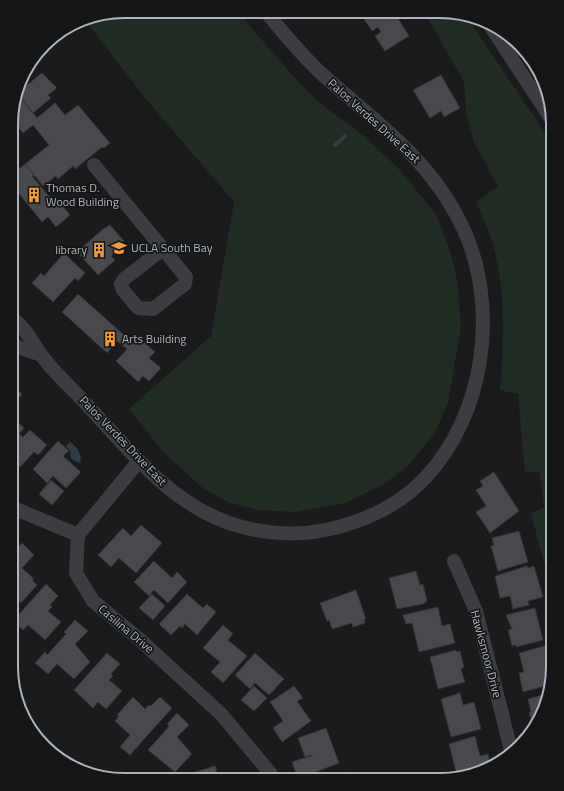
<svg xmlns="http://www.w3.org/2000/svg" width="564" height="791" viewBox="0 0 564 791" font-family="'Titillium Web',sans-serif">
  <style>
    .green { fill: #222b22 }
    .water { fill: #303c41 }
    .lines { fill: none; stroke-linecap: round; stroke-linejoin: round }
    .stream { stroke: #303c41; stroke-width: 4 }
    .building { fill: #47494d; stroke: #343539 }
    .minor { stroke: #3b3d42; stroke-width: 14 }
    .labels { text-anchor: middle; stroke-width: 3.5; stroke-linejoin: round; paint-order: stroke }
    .street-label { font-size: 12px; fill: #adb4bc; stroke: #151618 }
    .poi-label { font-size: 12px; fill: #adb4bc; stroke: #151618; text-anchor: start }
    .rim { fill: none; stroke: #adb4bc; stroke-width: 2 }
  </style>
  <rect width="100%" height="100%" fill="#1a1b1d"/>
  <!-- green -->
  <path class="green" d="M124,11H237L294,77L321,104L364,136L398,168L436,214L451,254L458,284L461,328L448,402L435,433L407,467L384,484L345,503L296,512L259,510L230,503L203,488L164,453L129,409L211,336L234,202L145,98L84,19Z
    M424,12H455L467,17L553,145V596L531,514L544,507L539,471L525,473L518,394L500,390C504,340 506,290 492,241C488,228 481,215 476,202L498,186L474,143L466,113L464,82Z"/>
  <!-- water -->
  <path class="water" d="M70,442C77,446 83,456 80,463L71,459L70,451L66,446Z"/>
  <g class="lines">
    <!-- stream -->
    <path class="stream" d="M335,145L345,136"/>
  </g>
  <!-- building -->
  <path class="building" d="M371,12H394L409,36L385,51L375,36L381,32L378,27L372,31L363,17Z
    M42,73L57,88L48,95L51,98L33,113L17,93Z
    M441,75L460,108L444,117L441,111L430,118L413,90Z
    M17,93L37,118L55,103L65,115L78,105L110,143L104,148L102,147L75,169L73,166L58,179L56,176L43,186L25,164L49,145L33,125L23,133L14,123L12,124V109Z
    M25,164L34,175L32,176L58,207L62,205L70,215L56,227L48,217L42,222L12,185V175Z
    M110,225L124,241L118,245L120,248L111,256L115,260L98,275L77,252L103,229Z
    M64,253L85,273L78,281L75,278L53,302L32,283L41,273L44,276Z
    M78,294L133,343L138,337L155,352L149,358L161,368L149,381L143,376L138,382L116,361L127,349L117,341L107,353L62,312Z
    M16,389L22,394L11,408V394Z
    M14,419L24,428L19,434L23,437L30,430L47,445L38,455L34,452L20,467L11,460V422Z
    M58,441L69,451L63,456L81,472L66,488L53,476L47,483L33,469Z
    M494,472L519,511L490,533L476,512L486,506L476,490L483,486L480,481Z
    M51,480L64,491L52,505L39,494Z
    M141,525L162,543L136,573L119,558L111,567L98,555L123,528L131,536Z
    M519,531L528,562L498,571L491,546L494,545L492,538Z
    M11,536L19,543L11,551Z
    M22,543L34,555L22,568L34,579L32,580L37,585L21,603L17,600L14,603L11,600V555Z
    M154,561L172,578L177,572L187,582L168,603L154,590L149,596L134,582Z
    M527,566L528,568L534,566L543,597L528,601L529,605L513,609L510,596L500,598L495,576Z
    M416,571L420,585L423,584L427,601L423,604L397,609L389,578Z
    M46,584L58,596L50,605L52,607L48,611L61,622L45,640L28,625L23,630L13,621Z
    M356,590L366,619H364L365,623L353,627L352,623L332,629L329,620L327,621L320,603Z
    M152,594L165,606L153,620L139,608Z
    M187,594L203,608L207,604L216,612L197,635L185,624L182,628L180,626L171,635L159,624Z
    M438,607L442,626L450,624L455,643L419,652L412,623L406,624L403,615Z
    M535,608L543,640L516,647V645L512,646L508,630L512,629L506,615Z
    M75,620L88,631L75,644L90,662L74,679L57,664L48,674L35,663L45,652L47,655L66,634L64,632Z
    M223,625L233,634L228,640L247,656L223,683L211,672L220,662L203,648Z
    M548,645L549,647L553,646V675L549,685L523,692L519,673L524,672L519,653Z
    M456,650L457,652L460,651L464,667L461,669L465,682L438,689L430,657Z
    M107,653L120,664L111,674L113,676L109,680L122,691L106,709L98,702L93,708L74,690Z
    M255,653L284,679L269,695L255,683L250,689L235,675Z
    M254,686L267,698L254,711L241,700Z
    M294,686L303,698L297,701L311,721L282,742L273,728L283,721L270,702Z
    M460,693L463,705L474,702L481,729L451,737L441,699Z
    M546,694L534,730L529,712H531L528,699Z
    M133,697L145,709L149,705L151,706L160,697L172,708L130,755L120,747L130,735L115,721L119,716L117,715Z
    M177,713L189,725L177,737L192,754L175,772L148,750L165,731L169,726L167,724Z
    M326,728L339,763L298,779L292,762L313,755L305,757L298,738Z
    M475,736L480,756L488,754L491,768L457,776L449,744Z
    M215,766L219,779H194L192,773Z
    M346,772L347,780H317L316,775Z"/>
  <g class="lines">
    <!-- minor -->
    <path class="minor" d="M491,27L552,120
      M94,165L163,249L124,279L121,284L123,290L138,308L153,309L185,284L186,277L163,249
      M12,318C27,329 31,341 42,356C55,374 74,390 89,407C128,449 166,497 219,519C252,533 291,537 326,530C362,522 399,506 425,478C485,415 499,308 464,230C432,160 379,125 323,75C302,56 284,33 265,11
      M12,345L41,355
      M139,461L78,535L76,573L93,601L139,639L221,714L271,774L272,780
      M11,507L78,535
      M454,561L476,611L511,750"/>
  </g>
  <!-- icons -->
  <defs>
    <g id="building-bare" transform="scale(1.2)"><path d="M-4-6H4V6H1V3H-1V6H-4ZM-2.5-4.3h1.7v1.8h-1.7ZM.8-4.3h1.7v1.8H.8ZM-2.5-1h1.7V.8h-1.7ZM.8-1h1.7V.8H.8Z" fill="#f49a3c" stroke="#151618" stroke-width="2.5" paint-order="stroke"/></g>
    <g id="university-bare" transform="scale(1.2)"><path d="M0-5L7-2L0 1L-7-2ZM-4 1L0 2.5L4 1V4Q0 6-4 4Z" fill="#f49a3c" stroke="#151618" stroke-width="2.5" paint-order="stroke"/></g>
  </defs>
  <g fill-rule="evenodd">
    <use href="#building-bare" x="34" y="195"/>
    <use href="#university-bare" x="119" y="248"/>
    <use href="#building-bare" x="99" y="250"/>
    <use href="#building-bare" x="110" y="339"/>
  </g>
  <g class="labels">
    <!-- street labels -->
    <g class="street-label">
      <text transform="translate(374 121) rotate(42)" y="4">Palos Verdes Drive East</text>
      <text transform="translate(123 441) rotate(46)" y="4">Palos Verdes Drive East</text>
      <text transform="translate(126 629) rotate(40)" y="4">Casilina Drive</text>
      <text transform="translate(486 654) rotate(75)" y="4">Hawksmoor Drive</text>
    </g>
    <!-- poi labels -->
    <g class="poi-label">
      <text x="46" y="192">Thomas D.<tspan x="46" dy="14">Wood Building</tspan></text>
      <text x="131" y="252">UCLA South Bay</text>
      <text x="87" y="254" text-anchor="end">library</text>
      <text x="122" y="343">Arts Building</text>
    </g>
  </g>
  <!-- crop -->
  <path d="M0 0H564V791H0ZM124 18H440A106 106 0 0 1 546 124V667A106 106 0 0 1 440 773H124A106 106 0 0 1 18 667V124A106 106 0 0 1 124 18Z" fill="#151618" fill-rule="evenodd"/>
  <path class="rim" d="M124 18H440A106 106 0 0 1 546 124V667A106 106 0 0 1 440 773H124A106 106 0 0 1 18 667V124A106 106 0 0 1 124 18Z"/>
</svg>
